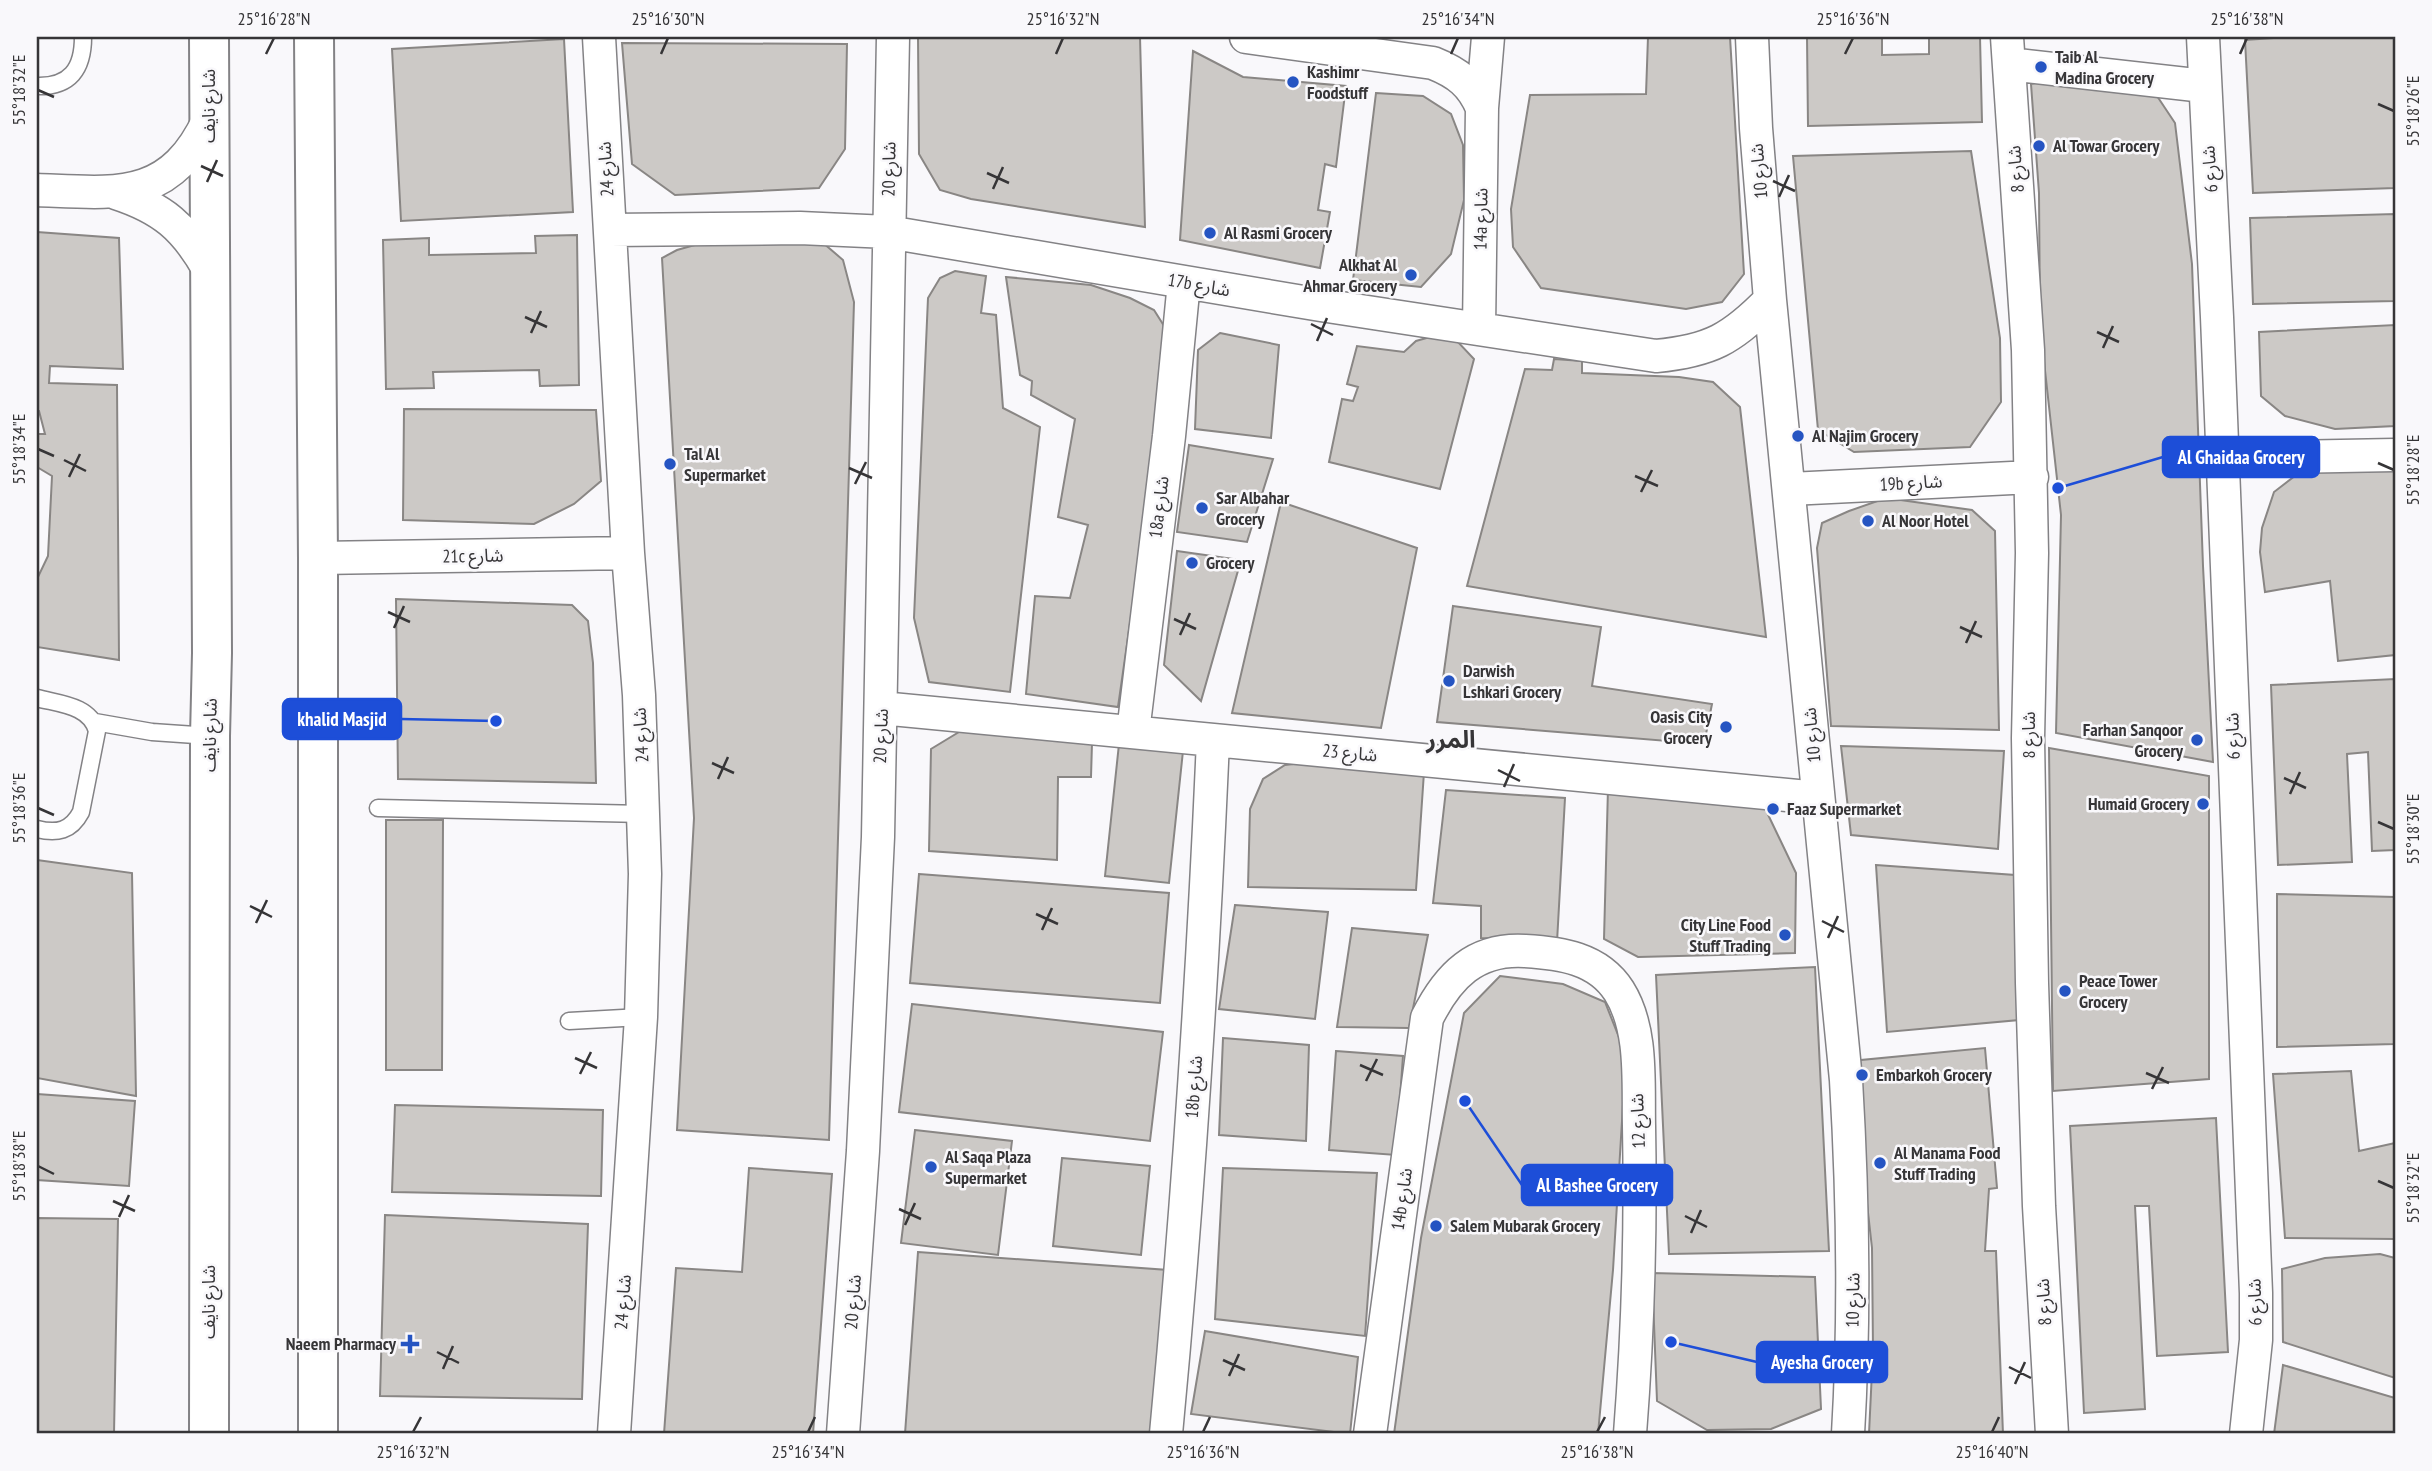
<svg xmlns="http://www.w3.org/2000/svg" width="2432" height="1471" viewBox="0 0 2432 1471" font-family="'PT Sans Narrow','Noto Sans Arabic',sans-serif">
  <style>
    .building { fill: #ccc9c6; stroke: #898684; stroke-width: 2 }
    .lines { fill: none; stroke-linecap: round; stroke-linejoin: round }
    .service-casing { stroke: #838285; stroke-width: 19 }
    .minor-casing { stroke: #838285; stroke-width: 35 }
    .secondary-casing { stroke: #838285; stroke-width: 42 }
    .service { stroke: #fff; stroke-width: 16 }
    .minor { stroke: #fff; stroke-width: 32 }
    .secondary { stroke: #fff; stroke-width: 38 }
    .ticks { fill: none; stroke: #363537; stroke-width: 2.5 }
    .poi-dot { fill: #2554c2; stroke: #f9f8fb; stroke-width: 2.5 }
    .labels { text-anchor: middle; stroke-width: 5; stroke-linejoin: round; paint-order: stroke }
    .poi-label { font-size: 18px; font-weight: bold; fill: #363537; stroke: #f9f8fb; text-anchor: start }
    .street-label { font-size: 18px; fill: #363537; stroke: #f9f8fb }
    .district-label { font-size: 24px; font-weight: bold; fill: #363537; stroke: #f9f8fb }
    .leader { fill: none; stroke: #1d4ed8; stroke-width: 2.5 }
    .callout-dot { fill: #1d4ed8; stroke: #f9f8fb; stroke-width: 2.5 }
    .callout { fill: #1d4ed8; stroke: #1d4ed8; stroke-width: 2.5 }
    .callout-label { font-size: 19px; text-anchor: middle; font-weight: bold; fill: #fff }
    .neatline { fill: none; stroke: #363537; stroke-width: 2.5 }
    .ticks-label { font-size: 18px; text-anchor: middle; fill: #363537 }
  </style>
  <rect width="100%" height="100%" fill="#f9f8fb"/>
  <!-- building -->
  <path class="building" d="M918,37H1140L1145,227L971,199L940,190L919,154Z
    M1648,37H1730L1744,274L1722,302L1686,309L1541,288L1513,247L1511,209L1530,95L1646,94Z
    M1807,37H1882V55L1929,54V37H1980L1982,122L1808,126Z
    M2289,37H2395V188L2253,193L2245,40Z
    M564,39L573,212L401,221L392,49Z
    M622,43L847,44L845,149L819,188L675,195L632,164Z
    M1193,51L1243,77L1346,86L1336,167L1325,164L1318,210L1330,212L1320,268L1180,240Z
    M2057,78L2149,84L2175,123L2192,264L2203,566L2213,762L2056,733L2061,515L2040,325L2039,193L2031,84Z
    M1376,93L1423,96L1451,114L1463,145L1464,200L1451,254L1421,287L1353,280Z
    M1971,151L2000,338L2001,402L1970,447L1854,452L1818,430L1793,156Z
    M2395,214V301L2253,304L2250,218Z
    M37,232L119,238L123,369L50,366L49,383L117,385L119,660L37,647V579L48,556L52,476L37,467V434H45L39,411L37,410Z
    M577,235L579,385L540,386L539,370L433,372L434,388L386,389L383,240L429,238V255L536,253L535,236Z
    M709,241L822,242L843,260L854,302L829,1140L677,1130L694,818L662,258L677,250Z
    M955,271L986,276L981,313L996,315L1003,408L1040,427L1010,692L929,682L914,618L928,298L940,278Z
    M1006,277L1091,285L1130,298L1154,310L1171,337L1118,707L1026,694L1035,596L1070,598L1088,525L1058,517L1075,419L1031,395L1032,381L1020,375Z
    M2395,325V426L2335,429L2285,416L2261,396L2259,332Z
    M1220,333L1279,345L1271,438L1195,429L1198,350Z
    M1437,335L1458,342L1474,359L1440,489L1329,462L1342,399L1353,401L1358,387L1347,384L1357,346L1404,352L1416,341Z
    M1554,359L1582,361V373L1679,377L1713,382L1740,407L1766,637L1467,586L1525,369L1552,370Z
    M404,409L596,410L601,481L574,504L534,524L403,520Z
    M1189,445L1273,459L1247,542L1177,532Z
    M2308,466L2395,468V655L2338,661L2330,581L2265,592L2260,552L2262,528L2274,492Z
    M1886,498L1972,510L1995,531L1999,730L1831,726L1817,548L1822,523L1849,511Z
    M1281,502L1417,548L1381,728L1232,713Z
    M1177,551L1241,560L1201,701L1164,665Z
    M396,599L572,605L588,621L593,663L596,783L398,779Z
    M1453,606L1601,627L1592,686L1712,704L1704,744L1437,722Z
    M2395,679V850L2372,851L2368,752L2347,754L2352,862L2278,865L2271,685Z
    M964,729L1092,743L1091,777H1058L1057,860L929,851L931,749Z
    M1119,744L1183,751L1169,883L1105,876Z
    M1841,746L2004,751L1998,849L1851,835Z
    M2049,748L2209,776V1079L2053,1091Z
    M1311,762L1424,772L1416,890L1248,887L1250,809L1263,779L1285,765Z
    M1608,788L1762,802L1796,873L1795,953L1638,957L1604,939Z
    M1446,790L1565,798L1557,942L1481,938V906L1433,903Z
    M386,820H443L442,1070H386Z
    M37,860L132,873L136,1096L37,1078Z
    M1876,865L2015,875L2019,1020L1887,1032Z
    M919,874L1169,893L1160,1003L910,983Z
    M2277,894L2395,897V1044L2277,1047Z
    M1235,905L1328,912L1315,1019L1219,1009Z
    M1352,928L1428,935L1409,1028L1337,1027Z
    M1815,967L1829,1251L1669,1254L1656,975Z
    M1500,976L1563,984L1605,1002L1626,1055L1613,1270L1598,1434H1394L1421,1238L1464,1013Z
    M912,1004L1163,1032L1150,1141L899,1112Z
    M1223,1038L1309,1045L1306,1141L1219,1135Z
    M1985,1048L1997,1188L1989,1189L1985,1251H1996L2003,1434H1869L1873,1350L1872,1248L1851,1061Z
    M1336,1051L1403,1056L1396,1155L1329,1150Z
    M2351,1071L2359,1151L2395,1143V1239L2285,1238L2273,1074Z
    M37,1094L135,1101L129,1186L37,1180Z
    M395,1105L603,1110L601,1196L392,1192Z
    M2216,1118L2228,1352L2157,1356L2149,1206H2135L2145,1409L2084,1413L2070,1126Z
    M915,1130L1012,1141L998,1255L901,1243Z
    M1062,1158L1150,1166L1141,1255L1053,1246Z
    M749,1168L832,1174L813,1434H664L676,1268L742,1272Z
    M1223,1168L1377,1173L1365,1336L1215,1319Z
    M385,1215L588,1224L582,1399L380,1396Z
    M37,1218L118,1219L114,1434H37Z
    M918,1252L1168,1270L1150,1434H905Z
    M2380,1254L2395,1258V1378L2283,1342L2282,1269L2325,1258Z
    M1652,1273L1815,1277L1821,1409L1771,1429L1707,1430L1657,1401Z
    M1205,1331L1358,1357L1350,1434L1191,1414Z
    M2283,1365L2395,1398V1434H2274Z"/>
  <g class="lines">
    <!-- service casing -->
    <g class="service-casing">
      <path id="service" d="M37,86C70,87 83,69 83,37
        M37,698C59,704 90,705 97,731L81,812C71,831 57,834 37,829
        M95,722L152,732L210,736
        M378,808L644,814
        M569,1021L641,1017"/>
    </g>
    <!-- minor casing -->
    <g class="minor-casing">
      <path id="minor" d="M599,37L628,553L639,695L645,874L641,1017L614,1434
        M1246,37L1433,63C1458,73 1472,84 1482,108
        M1752,37L1756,128L1770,300L1846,1080C1853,1198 1855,1316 1848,1434
        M2007,37L2028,350L2032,553L2028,738L2032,983L2039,1206L2052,1434
        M2203,37L2217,317L2256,1293V1340L2246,1434
        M2009,64L2204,86
        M37,190C115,193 170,203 209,119
        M116,193C162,208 185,227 209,270
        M610,230L800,228L888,232L1321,305L1656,356C1710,351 1732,339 1770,300
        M1479,329L1482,108L1488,37
        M2222,458L2395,455
        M1790,489L2032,477
        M318,558L628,553
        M881,708L1818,798
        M1133,732L1169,436L1184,282
        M843,1434L863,1151L878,837L893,37
        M1166,1434C1188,1203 1203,972 1213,740
        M1370,1434L1427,1018C1448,976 1475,948 1525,951C1560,953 1598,958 1619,991C1643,1029 1638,1082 1639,1126C1641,1229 1638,1331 1630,1434"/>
    </g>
    <!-- secondary casing -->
    <g class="secondary-casing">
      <path id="secondary" d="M209,37L212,653L210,736L209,1434
        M314,37L318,558V1434"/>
    </g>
    <!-- service -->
    <use href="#service" class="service"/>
    <!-- minor -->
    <use href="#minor" class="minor"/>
    <!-- secondary -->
    <use href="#secondary" class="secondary"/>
  </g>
  <!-- ticks -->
  <path class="ticks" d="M266,54L274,38M661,54L668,38M1056,54L1063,38M1451,54L1458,38M1845,54L1853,38M2240,54L2247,38M38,90L54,97M2378,104L2394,111M201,166L223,176M987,173L1009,183M1773,181L1795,191M207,182L217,160M993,189L1003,167M1779,197L1789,175M525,317L547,327M1311,324L1333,335M2097,332L2119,342M531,333L541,311M1317,341L1327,318M2103,348L2113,326M38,449L54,456M64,460L86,471M2378,463L2394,470M849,468L872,478M1635,476L1658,486M69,477L80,454M855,484L866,462M1641,492L1652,470M388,612L410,622M1174,619L1196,629M1960,627L1982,637M394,628L404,606M1180,635L1190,613M1966,643L1976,621M712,763L734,773M1498,770L1520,781M2284,778L2306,788M718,779L728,757M1504,787L1514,764M2290,794L2300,772M38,808L54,815M2378,822L2394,829M250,906L272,917M1036,914L1058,924M1822,921L1844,932M256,923L267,900M1042,930L1052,908M1828,938L1838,916M575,1058L597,1068M1360,1065L1383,1075M2146,1073L2169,1083M580,1074L591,1052M1366,1081L1377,1059M2152,1089L2163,1067M38,1166L54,1174M2378,1181L2394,1188M113,1201L135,1211M899,1209L921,1219M1685,1216L1707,1227M119,1217L129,1195M905,1225L915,1203M1691,1233L1701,1210M437,1352L459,1363M1223,1360L1245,1370M2009,1367L2031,1378M443,1369L453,1346M1229,1376L1239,1354M2015,1384L2025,1362M413,1432L421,1417M808,1432L815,1417M1203,1432L1210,1417M1597,1432L1605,1417M1992,1432L1999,1417"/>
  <!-- markers -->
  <g class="poi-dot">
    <circle cx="2041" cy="67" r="7"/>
    <circle cx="1293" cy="82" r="7"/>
    <circle cx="2039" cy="146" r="7"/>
    <circle cx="1210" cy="233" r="7"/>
    <circle cx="1411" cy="275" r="7"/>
    <circle cx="1798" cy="436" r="7"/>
    <circle cx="670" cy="464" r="7"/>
    <circle cx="1202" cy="508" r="7"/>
    <circle cx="1868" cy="521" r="7"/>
    <circle cx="1192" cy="563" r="7"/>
    <circle cx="1449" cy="681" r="7"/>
    <circle cx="1726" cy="727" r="7"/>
    <circle cx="2197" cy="740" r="7"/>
    <circle cx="2203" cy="804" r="7"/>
    <circle cx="1773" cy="809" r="7"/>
    <circle cx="1785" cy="935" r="7"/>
    <circle cx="2065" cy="991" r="7"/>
    <circle cx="1862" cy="1075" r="7"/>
    <circle cx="1880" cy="1163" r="7"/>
    <circle cx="931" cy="1167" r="7"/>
    <circle cx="1436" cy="1226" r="7"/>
    <path d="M406.5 1333.5h7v7h7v7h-7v7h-7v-7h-7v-7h7z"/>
  </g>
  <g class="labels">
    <!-- poi labels -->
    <g class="poi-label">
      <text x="2055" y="63">Taib Al<tspan x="2055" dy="21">Madina Grocery</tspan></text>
      <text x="1307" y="78">Kashimr<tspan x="1307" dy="21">Foodstuff</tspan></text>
      <text x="2053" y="152">Al Towar Grocery</text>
      <text x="1224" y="239">Al Rasmi Grocery</text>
      <text x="1397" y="271" text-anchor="end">Alkhat Al<tspan x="1397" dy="21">Ahmar Grocery</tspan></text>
      <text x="1812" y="442">Al Najim Grocery</text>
      <text x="684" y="460">Tal Al<tspan x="684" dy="21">Supermarket</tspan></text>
      <text x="1216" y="504">Sar Albahar<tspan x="1216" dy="21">Grocery</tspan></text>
      <text x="1882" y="527">Al Noor Hotel</text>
      <text x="1206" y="569">Grocery</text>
      <text x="1463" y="677">Darwish<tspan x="1463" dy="21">Lshkari Grocery</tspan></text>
      <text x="1712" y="723" text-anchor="end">Oasis City<tspan x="1712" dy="21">Grocery</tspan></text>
      <text x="2183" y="736" text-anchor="end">Farhan Sanqoor<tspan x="2183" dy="21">Grocery</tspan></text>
      <text x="2189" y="810" text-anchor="end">Humaid Grocery</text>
      <text x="1787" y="815">Faaz Supermarket</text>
      <text x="1771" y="931" text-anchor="end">City Line Food<tspan x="1771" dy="21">Stuff Trading</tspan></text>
      <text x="2079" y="987">Peace Tower<tspan x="2079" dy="21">Grocery</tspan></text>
      <text x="1876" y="1081">Embarkoh Grocery</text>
      <text x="1894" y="1159">Al Manama Food<tspan x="1894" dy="21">Stuff Trading</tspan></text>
      <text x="945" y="1163">Al Saqa Plaza<tspan x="945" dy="21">Supermarket</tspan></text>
      <text x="1450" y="1232">Salem Mubarak Grocery</text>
      <text x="396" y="1350" text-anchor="end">Naeem Pharmacy</text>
    </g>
    <!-- street labels -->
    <g class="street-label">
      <text transform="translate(209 106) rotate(-90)" y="6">شارع نايف</text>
      <text transform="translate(606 169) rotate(-93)" y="6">شارع 24</text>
      <text transform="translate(889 169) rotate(-89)" y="6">شارع 20</text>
      <text transform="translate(2016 169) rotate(-95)" y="6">شارع 8</text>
      <text transform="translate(2210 169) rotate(-94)" y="6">شارع 6</text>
      <text transform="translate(1759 171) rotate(-95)" y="6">شارع 10</text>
      <text transform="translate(1481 219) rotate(-89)" y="6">14a شارع</text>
      <text transform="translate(1199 285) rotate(10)" y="6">17b شارع</text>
      <text transform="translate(1911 483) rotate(-3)" y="6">19b شارع</text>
      <text transform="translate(1159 507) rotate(-83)" y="6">18a شارع</text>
      <text transform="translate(473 556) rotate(-1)" y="6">21c شارع</text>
      <text transform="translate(210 735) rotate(-89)" y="6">شارع نايف</text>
      <text transform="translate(641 735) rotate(-93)" y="6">شارع 24</text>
      <text transform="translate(1812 735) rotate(-95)" y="6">شارع 10</text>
      <text transform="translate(2029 735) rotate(-90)" y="6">شارع 8</text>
      <text transform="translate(881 736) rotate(-88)" y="6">شارع 20</text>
      <text transform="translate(2233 736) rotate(-92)" y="6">شارع 6</text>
      <text transform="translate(1350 753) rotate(5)" y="6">شارع 23</text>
      <text transform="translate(1194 1087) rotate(-86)" y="6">18b شارع</text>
      <text transform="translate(1638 1121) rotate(-92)" y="6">شارع 12</text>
      <text transform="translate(1402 1199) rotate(-82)" y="6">14b شارع</text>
      <text transform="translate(1853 1300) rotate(-89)" y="6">شارع 10</text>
      <text transform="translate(209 1302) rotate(-90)" y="6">شارع نايف</text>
      <text transform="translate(623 1302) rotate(-86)" y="6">شارع 24</text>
      <text transform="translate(853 1302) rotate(-86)" y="6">شارع 20</text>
      <text transform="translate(2044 1302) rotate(-93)" y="6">شارع 8</text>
      <text transform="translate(2255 1302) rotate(-91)" y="6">شارع 6</text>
    </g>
    <!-- district labels -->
    <g class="district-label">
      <text x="1451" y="748">المرر</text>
    </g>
  </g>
  <!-- callouts -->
  <path class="leader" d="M2058 488L2163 457M496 721L401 719M1465 1101L1522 1185M1671 1342L1757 1362"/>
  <g class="callout-dot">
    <circle cx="2058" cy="488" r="7"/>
    <circle cx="496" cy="721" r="7"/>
    <circle cx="1465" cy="1101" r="7"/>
    <circle cx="1671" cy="1342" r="7"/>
  </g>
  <g class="callout">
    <rect x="2163" y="437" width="156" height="40" rx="7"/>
    <rect x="283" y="699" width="118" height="40" rx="7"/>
    <rect x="1522" y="1165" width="150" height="40" rx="7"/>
    <rect x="1757" y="1342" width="130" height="40" rx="7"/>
  </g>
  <g class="callout-label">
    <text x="2241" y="464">Al Ghaidaa Grocery</text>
    <text x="342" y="726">khalid Masjid</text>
    <text x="1597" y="1192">Al Bashee Grocery</text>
    <text x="1822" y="1369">Ayesha Grocery</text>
  </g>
  <!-- border -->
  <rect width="2432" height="1471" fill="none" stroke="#f9f8fb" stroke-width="77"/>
  <rect x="38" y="38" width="2356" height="1394" class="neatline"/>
  <g class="ticks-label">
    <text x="274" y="25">25°16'28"N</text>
    <text x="668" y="25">25°16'30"N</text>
    <text x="1063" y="25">25°16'32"N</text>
    <text x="1458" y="25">25°16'34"N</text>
    <text x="1853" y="25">25°16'36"N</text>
    <text x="2247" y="25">25°16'38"N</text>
    <text transform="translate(19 90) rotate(-90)" y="6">55°18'32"E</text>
    <text transform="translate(2413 111) rotate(-90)" y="6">55°18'26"E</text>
    <text transform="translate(19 449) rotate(-90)" y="6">55°18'34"E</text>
    <text transform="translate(2413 470) rotate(-90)" y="6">55°18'28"E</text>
    <text transform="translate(19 808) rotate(-90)" y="6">55°18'36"E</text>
    <text transform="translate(2413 829) rotate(-90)" y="6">55°18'30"E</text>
    <text transform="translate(19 1166) rotate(-90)" y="6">55°18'38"E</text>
    <text transform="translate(2413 1188) rotate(-90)" y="6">55°18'32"E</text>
    <text x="413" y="1458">25°16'32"N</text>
    <text x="808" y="1458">25°16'34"N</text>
    <text x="1203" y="1458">25°16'36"N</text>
    <text x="1597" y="1458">25°16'38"N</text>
    <text x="1992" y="1458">25°16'40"N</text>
  </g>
</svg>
